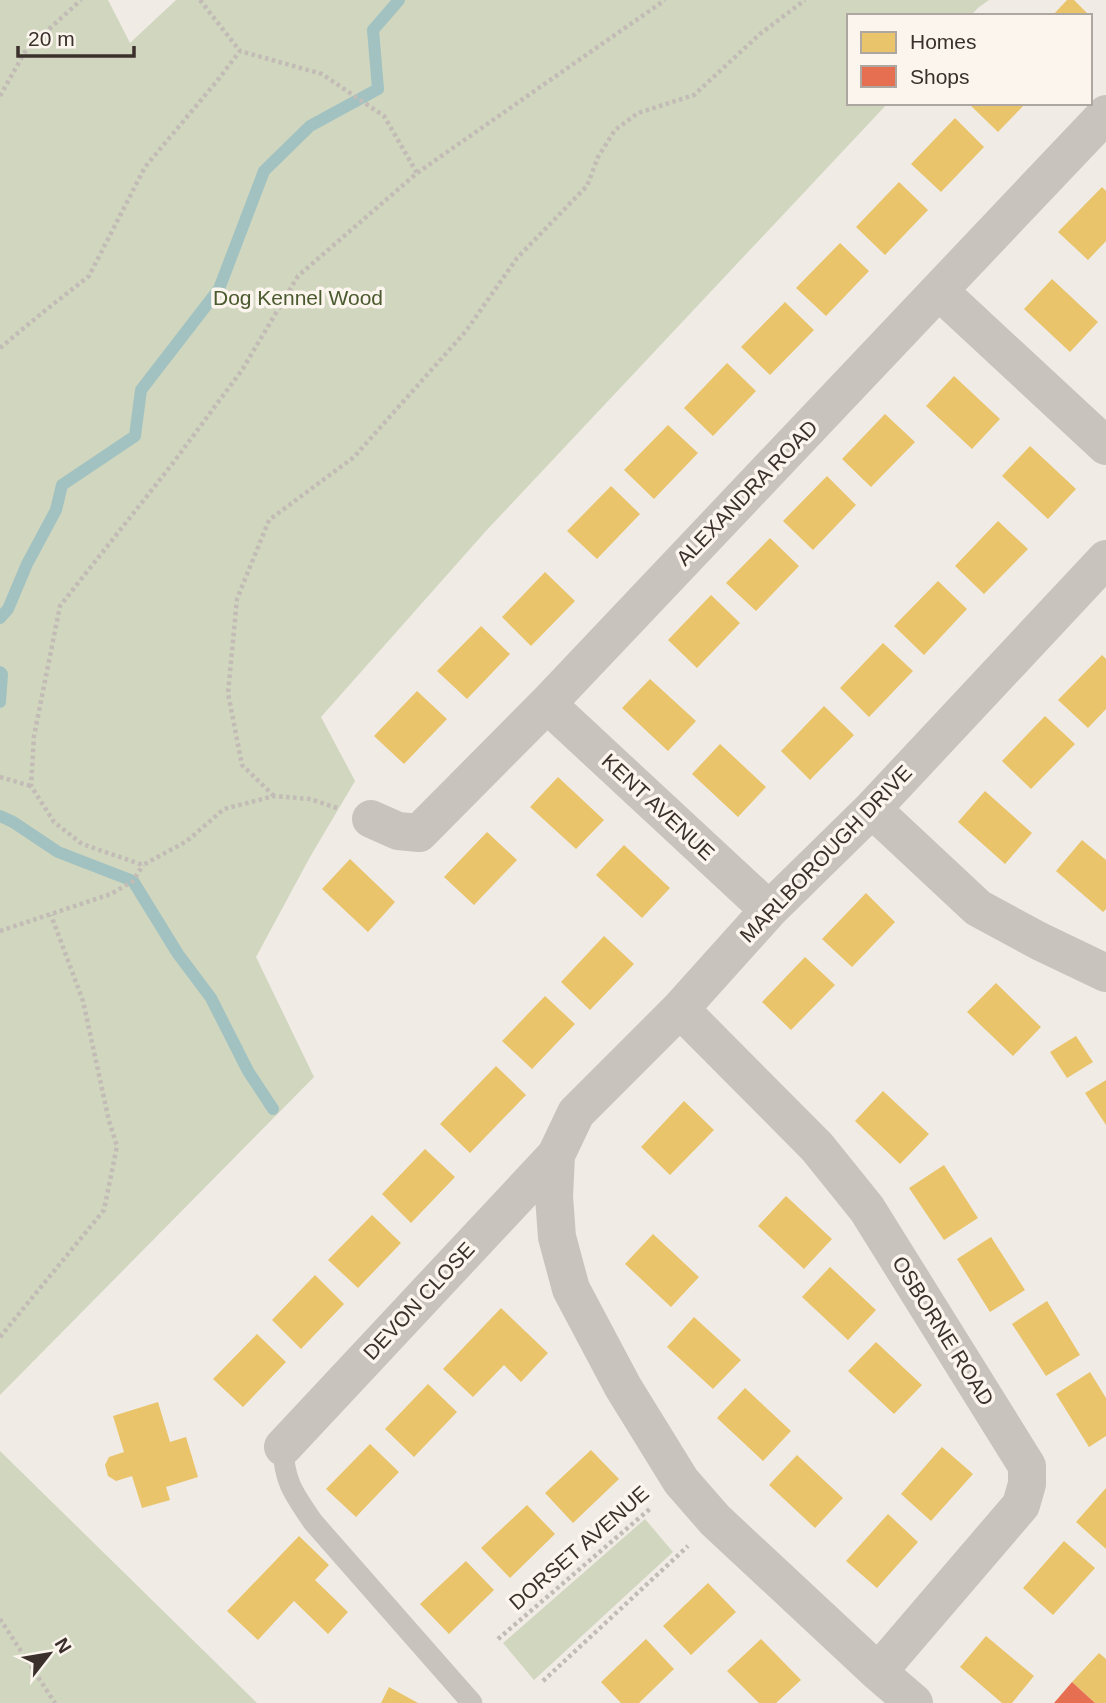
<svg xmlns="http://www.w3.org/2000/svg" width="1106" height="1703" viewBox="0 0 1106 1703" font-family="Arial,sans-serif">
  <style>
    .green { fill: #d1d6bf }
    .homes { fill: #e9c46a }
    .shops { fill: #e76f51 }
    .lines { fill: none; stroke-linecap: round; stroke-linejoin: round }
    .stream { stroke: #a1c2c1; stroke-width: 12 }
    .path { stroke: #c2bbb6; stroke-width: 4.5; stroke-dasharray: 3.5 3.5; stroke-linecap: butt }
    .service { stroke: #c9c3be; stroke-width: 21 }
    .minor { stroke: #c9c3be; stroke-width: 38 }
    .labels { text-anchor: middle; stroke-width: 7; stroke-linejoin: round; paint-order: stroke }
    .park-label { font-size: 21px; fill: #4a5a2e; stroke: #fbf5ee }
    .street-label { font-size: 21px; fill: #3b302b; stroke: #fbf5ee }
  </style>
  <rect width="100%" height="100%" fill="#f0ebe5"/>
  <!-- green -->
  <path class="green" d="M0,0H108L130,43L176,0H989L979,7L970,16H849V103H888L485,532L321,717L355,781L310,857L256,957L314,1077L0,1395Z
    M0,1451L257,1703H0Z
    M645,1519L673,1552L534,1680L503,1643Z"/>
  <!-- homes -->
  <path class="homes" d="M1067,0H1074L1090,16H1052Z
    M968,103H1026L998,132Z
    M955,118L984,147L941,192L911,164Z
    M899,182L928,210L885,255L856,227Z
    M1102,187L1106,191V241L1088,260L1058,232Z
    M840,243L869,271L826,316L796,288Z
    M1052,279L1098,322L1070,352L1024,309Z
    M785,302L814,330L770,375L741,347Z
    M727,363L756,391L713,436L684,408Z
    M954,376L1000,419L972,449L926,406Z
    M885,414L915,442L871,487L842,459Z
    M668,425L698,453L654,499L624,470Z
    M1030,446L1076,489L1048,519L1002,476Z
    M827,476L856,505L813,550L783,521Z
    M611,486L640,514L597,559L567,531Z
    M998,521L1028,549L984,594L955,566Z
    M770,538L799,566L756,611L726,583Z
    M545,572L575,601L531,646L502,617Z
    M938,581L967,609L924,655L894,626Z
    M711,595L740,623L697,668L668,640Z
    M481,626L510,654L467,699L437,671Z
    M883,643L913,671L869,717L840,688Z
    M1102,655L1106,659V709L1088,728L1058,700Z
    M650,679L696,721L668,751L622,708Z
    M417,691L447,719L404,764L374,736Z
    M824,706L854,735L810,780L781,751Z
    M1045,716L1075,744L1031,789L1002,761Z
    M720,744L766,787L738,817L692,774Z
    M558,777L604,820L576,849L530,807Z
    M985,791L1032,833L1005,864L958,822Z
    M487,832L517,860L474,905L444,877Z
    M1082,840L1106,860V909L1103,912L1056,871Z
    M624,845L670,888L642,918L596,875Z
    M350,859L395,902L368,932L322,889Z
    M866,893L895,922L852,967L822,939Z
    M604,936L634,964L590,1010L561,982Z
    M805,957L835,985L791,1030L762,1002Z
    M996,983L1041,1027L1013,1056L967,1012Z
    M545,996L575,1024L532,1069L502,1041Z
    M1076,1036L1093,1062L1067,1078L1050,1052Z
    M496,1066L526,1095L470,1153L440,1124Z
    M1106,1080V1125L1085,1093Z
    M883,1091L929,1134L900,1164L855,1121Z
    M684,1101L714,1130L670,1175L641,1147Z
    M425,1149L455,1177L411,1223L382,1194Z
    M944,1165L978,1218L944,1240L909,1188Z
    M786,1196L832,1239L804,1269L758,1226Z
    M372,1215L401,1243L358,1288L328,1260Z
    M653,1234L699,1277L671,1307L625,1264Z
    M991,1237L1025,1290L990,1312L957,1259Z
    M830,1267L876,1310L848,1340L802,1297Z
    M315,1275L344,1304L301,1349L272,1320Z
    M1047,1301L1080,1355L1046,1376L1012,1324Z
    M501,1308L548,1353L521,1382L504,1365L473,1397L443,1369Z
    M694,1317L741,1360L713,1389L667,1347Z
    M257,1334L286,1362L243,1407L213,1379Z
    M876,1342L922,1385L894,1414L848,1371Z
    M1090,1372L1106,1398V1436L1089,1447L1056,1394Z
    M428,1384L457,1412L414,1457L385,1429Z
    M745,1388L791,1431L763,1461L717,1418Z
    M158,1402L170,1442L186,1437L198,1477L166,1487L170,1500L142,1508L132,1476L116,1481L108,1476L105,1465L109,1457L124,1452L113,1416Z
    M370,1444L399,1472L356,1517L326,1489Z
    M942,1447L973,1474L931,1521L901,1494Z
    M591,1450L619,1479L573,1523L545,1493Z
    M797,1455L843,1498L815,1528L769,1485Z
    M1106,1488V1549L1076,1522Z
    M527,1505L555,1534L510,1578L481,1548Z
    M888,1514L918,1542L877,1588L846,1561Z
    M299,1536L329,1565L315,1580L348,1612L328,1634L294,1601L258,1640L227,1611Z
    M1064,1541L1095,1568L1053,1615L1023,1588Z
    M466,1561L494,1590L449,1634L420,1604Z
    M708,1583L736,1612L691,1655L663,1626Z
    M986,1636L1034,1676L1012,1703H1002L960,1667Z
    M646,1639L674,1669L639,1703H621L601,1682Z
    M761,1639L801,1680L776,1703H759L727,1671Z
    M1099,1653L1106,1659V1703H1095L1072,1682Z
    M389,1687L418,1703H381Z"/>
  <!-- shops -->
  <path class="shops" d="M1072,1682L1095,1703H1054Z"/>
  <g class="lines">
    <!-- stream -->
    <path class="stream" d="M0,618L8,609L27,564L56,510L62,485L135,436L141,390L219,289L264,171L310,126L378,89L373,30L399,0
      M0,672L2,674L0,702
      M0,816L13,822L58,852L133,881L178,954L211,998L248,1071L273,1109"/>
    <!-- path -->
    <path class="path" d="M200,0L240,51
      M0,96L26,50L81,0
      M0,348L42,313L89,276L145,167L217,81L240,51L322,74L384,116L417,173
      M0,777L31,786
      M274,796L242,765L228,693L237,599L269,520L354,457L466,331L517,258L587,186L598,157L615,130L638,113L694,95L760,34L805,0
      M337,808L310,799L274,796L224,809L187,841L143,865L82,844L54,822L31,786L34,736L60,606L173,463L242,370L298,276L417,173L665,0
      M0,931L111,894L133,881L143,865
      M0,1337L104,1210L117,1146L109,1121L83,1001L51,915
      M0,1619L55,1703
      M498,1639L652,1507
      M543,1681L688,1546"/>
    <!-- service -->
    <path class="service" d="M283,1447C284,1482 294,1494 313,1522L472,1703"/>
    <!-- minor -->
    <path class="minor" d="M939,291L1106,446
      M547,704L769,910
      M872,809L978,908L1039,941L1106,973
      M371,819L398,831L419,833L547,704L1106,114
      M680,1009L817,1147L867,1209L1027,1466V1484L1021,1505L878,1672
      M556,1155L554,1197L557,1237L571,1289L623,1387L681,1481L715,1520L878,1672L914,1703
      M283,1447L556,1155L576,1113L680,1009L769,910L872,809L1106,559"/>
  </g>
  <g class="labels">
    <!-- park labels -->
    <g class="park-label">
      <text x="298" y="305">Dog Kennel Wood</text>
    </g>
    <!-- street labels -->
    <g class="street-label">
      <text transform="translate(747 493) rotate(-46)" y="7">ALEXANDRA ROAD</text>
      <text transform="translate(658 807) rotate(43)" y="7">KENT AVENUE</text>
      <text transform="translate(826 854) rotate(-46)" y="7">MARLBOROUGH DRIVE</text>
      <text transform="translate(419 1301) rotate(-47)" y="7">DEVON CLOSE</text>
      <text transform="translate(943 1331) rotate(58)" y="7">OSBORNE ROAD</text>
      <text transform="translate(579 1548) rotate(-41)" y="7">DORSET AVENUE</text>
    </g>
  </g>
  <!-- legend -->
  <rect x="847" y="14" width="245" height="91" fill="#fbf5ee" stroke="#aea6a0" stroke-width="2"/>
  <rect x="861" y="32" width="35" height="21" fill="#e9c46a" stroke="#aea6a0" stroke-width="2"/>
  <text x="910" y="49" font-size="21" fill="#3b302b">Homes</text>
  <rect x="861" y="66" width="35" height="21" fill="#e76f51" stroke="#aea6a0" stroke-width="2"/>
  <text x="910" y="84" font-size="21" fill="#3b302b">Shops</text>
  <!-- north arrow -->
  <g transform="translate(49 1654) rotate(59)" stroke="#fbf5ee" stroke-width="5" paint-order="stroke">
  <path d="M0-5L12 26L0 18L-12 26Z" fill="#3b302b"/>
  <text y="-10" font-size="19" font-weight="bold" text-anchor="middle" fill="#3b302b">N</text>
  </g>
  <!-- scale -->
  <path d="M18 46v10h116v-10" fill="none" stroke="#3b302b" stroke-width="3.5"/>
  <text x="28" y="46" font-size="21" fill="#3b302b" stroke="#fbf5ee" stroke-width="5" paint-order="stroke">20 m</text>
</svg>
